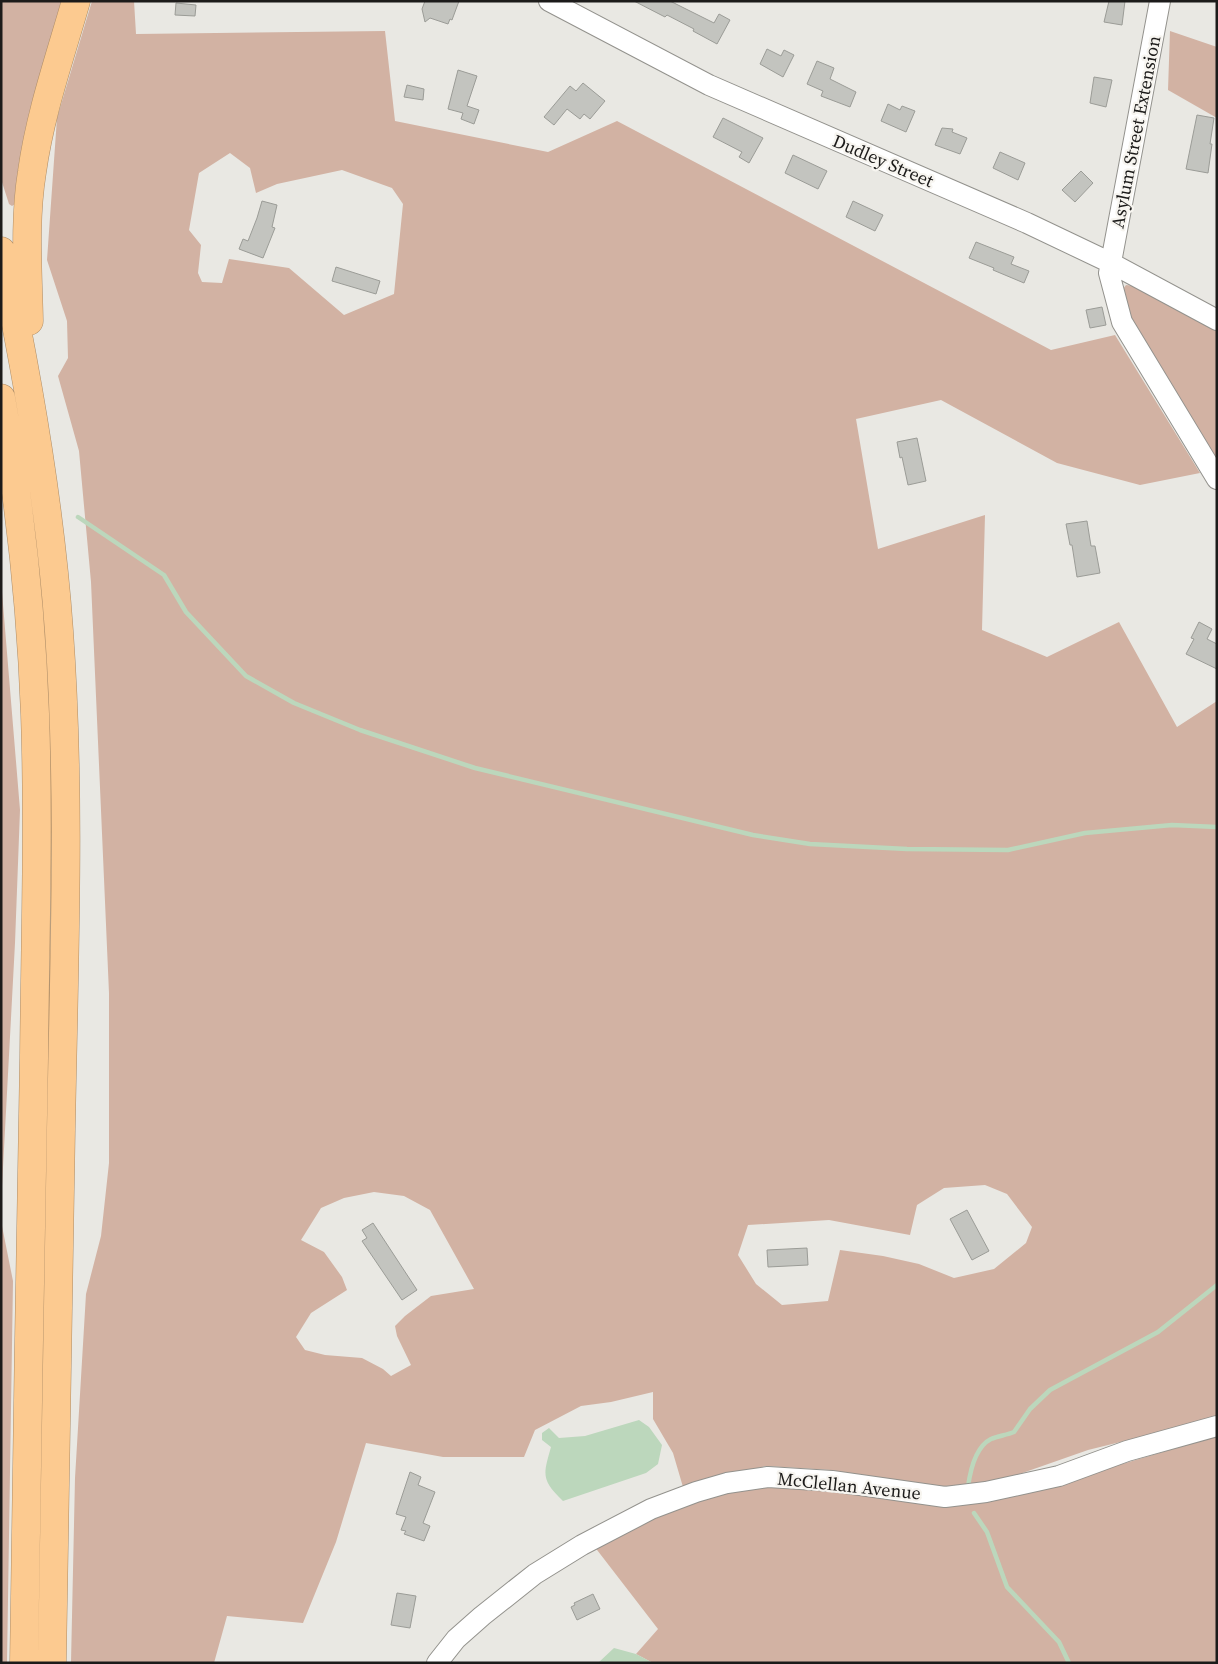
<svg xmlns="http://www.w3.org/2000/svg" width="1218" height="1664" viewBox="0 0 1218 1664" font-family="'Source Serif 4',serif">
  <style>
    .green { fill: #d2b2a3; fill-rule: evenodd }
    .water { fill: #bcd7bc }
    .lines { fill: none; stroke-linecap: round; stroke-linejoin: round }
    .stream { stroke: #bcd7bc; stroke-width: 4.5 }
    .building { fill: #c3c4bf; stroke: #9b9c97 }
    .minor-casing { stroke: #93928d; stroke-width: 22 }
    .highway-casing { stroke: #ae8d67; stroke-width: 29 }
    .minor { stroke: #fff; stroke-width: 20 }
    .highway { stroke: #fcca90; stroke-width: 28 }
    .labels { text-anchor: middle; stroke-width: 4.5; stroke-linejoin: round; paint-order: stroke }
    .street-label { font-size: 18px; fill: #1c1b1a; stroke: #f7f5f0 }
  </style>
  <rect width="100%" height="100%" fill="#e9e8e3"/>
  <!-- green -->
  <path class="green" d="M1,1H66L15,204L12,206L9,204L1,179Z
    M92,1H134L136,34L385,31L395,121L548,152L617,121L1051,350L1115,335L1200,473L1140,485L1057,463L941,400L856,419L878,549L985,515L982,630L1047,657L1119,622L1177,727L1217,701V1418L1088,1450L1000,1481L957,1486H921L831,1470L766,1466L683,1487L673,1453L653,1419V1392L611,1402L581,1406L535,1430L524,1457H443L366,1443L336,1542L303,1623L227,1616L214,1663H71L75,1478L86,1294L101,1236L109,1163V993L91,582L79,451L58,376L68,358L67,321L47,260L57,118ZM230,153L250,168L256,193L277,184L342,170L392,188L403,204L394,294L344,315L289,268L229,259L222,283L202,282L198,273L201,245L189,230L199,173ZM985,1185L1007,1194L1032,1227L1026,1243L994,1269L954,1278L919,1264L883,1256L840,1250L828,1301L782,1305L756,1284L738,1255L748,1225L829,1220L910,1235L917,1205L944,1188ZM374,1192L404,1196L430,1210L474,1289L431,1296L405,1316L395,1326L397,1336L411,1365L391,1376L383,1369L362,1358L325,1355L305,1350L296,1337L311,1313L347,1290L342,1277L324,1252L301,1240L321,1208L344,1198Z
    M1170,31L1217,47V118L1168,90Z
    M1126,285C1145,285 1198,320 1217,331V463L1131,324L1123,289Z
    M1,580L20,810L15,943L1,1205Z
    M1,1221L13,1281L7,1663H1Z
    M1217,1436V1663H653L636,1654L658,1629L594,1546L681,1507L722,1494L765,1486L1010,1497Z"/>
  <!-- water -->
  <path class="water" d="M639,1420L649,1427L662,1445L658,1464L646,1473L563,1501C541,1480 543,1475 551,1447L542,1440V1433L549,1428L559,1438L585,1436Z
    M614,1648L636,1654L653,1663H598Z"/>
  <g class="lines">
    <!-- stream -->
    <path class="stream" d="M78,517L164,575L186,612L246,676L294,703L360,730L475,768L753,835L810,844L907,849L1008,850L1085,833L1172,825L1217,827
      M968,1487C970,1472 975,1447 991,1439C998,1436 1007,1435 1014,1432L1030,1409L1050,1390L1158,1332L1217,1285
      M974,1513L987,1532L1007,1587L1059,1642L1069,1663"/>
  </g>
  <!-- building -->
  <path class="building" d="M425,1H459L452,20L450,19L448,24L430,18L425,22L422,9Z
    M634,1H670L714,23L719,14L730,20L717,44L693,31L694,29L667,15L665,17Z
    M1109,1H1125L1122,25L1104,22Z
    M176,3L196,5L195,16L175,15Z
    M767,49L781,56L784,50L794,55L783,77L760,64Z
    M817,61L834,68L830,79L856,92L850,107L821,96L823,91L807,84Z
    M458,70L477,76L467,106L479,110L474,124L461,119L463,113L448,109Z
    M1094,77L1112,80L1106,107L1090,103Z
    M583,83L605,101L590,119L584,114L580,119L567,109L554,125L544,117L570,86L576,91Z
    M407,85L424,89L423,100L404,97Z
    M888,104L900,110L902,106L915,111L906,132L881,121Z
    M1197,115L1214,118L1210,144H1212L1208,173L1186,169Z
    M723,118L763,138L749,163L739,157L742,152L713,137Z
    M942,128L953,129L952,132L967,138L960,154L935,145Z
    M1000,152L1025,163L1018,180L993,168Z
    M793,155L827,171L818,189L785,173Z
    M1081,171L1093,183L1075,202L1062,190Z
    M262,201L277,205L272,227L275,228L263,258L239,249L243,239L248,241L257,218Z
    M853,201L883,215L875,231L846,217Z
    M976,242L1014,257L1011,264L1029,271L1024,283L993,270L994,268L969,258Z
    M336,267L380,281L376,294L332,281Z
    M1102,307L1106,325L1090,328L1086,310Z
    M917,438L926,481L908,485L902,457L900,458L897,442Z
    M1087,521L1091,546H1095L1100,573L1077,577L1072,545H1070L1066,524Z
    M1199,622L1212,629L1207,639L1217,644V669L1186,654L1194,639L1191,638Z
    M967,1210L989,1251L972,1260L950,1219Z
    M373,1223L417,1290L402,1300L362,1241L367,1238L362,1230Z
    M807,1248L808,1265L768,1267L767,1250Z
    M410,1472L421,1477L418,1485L435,1492L423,1523L430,1526L424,1541L404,1534L406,1531L401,1530L406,1517L396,1514Z
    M397,1593L416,1596L410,1628L391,1625Z
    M593,1594L600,1609L577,1620L571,1607L575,1605L574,1603Z"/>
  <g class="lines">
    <!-- minor casing -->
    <g class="minor-casing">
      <path id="minor" d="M549,1L709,85L1027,223L1111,263L1217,320
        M1160,1L1109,273L1122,322L1217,479
        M437,1663L456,1639L482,1616L535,1574L582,1545L651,1509L696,1492L727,1483L768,1477L832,1481L945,1497L986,1492L1059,1476L1127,1451L1217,1426"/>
    </g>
    <!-- highway casing -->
    <g class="highway-casing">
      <path id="highway" d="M1,251C28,377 50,503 59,631C71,796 64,963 61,1129C58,1307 55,1485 52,1663
        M29,321C28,271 24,221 32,172C40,114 60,57 76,1
        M1,398C20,502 31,609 35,714C39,829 35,944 34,1058C30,1260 27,1461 24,1663"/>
    </g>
    <!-- minor -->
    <use href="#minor" class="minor"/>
    <!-- highway -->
    <use href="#highway" class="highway"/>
  </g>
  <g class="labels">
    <!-- street labels -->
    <g class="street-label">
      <text transform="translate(1136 132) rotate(-79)" y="6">Asylum Street Extension</text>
      <text transform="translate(883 161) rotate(23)" y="6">Dudley Street</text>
      <text transform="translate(849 1486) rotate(6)" y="6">McClellan Avenue</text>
    </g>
  </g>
  <!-- border -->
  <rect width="1218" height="1664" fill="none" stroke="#1c1b1a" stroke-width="5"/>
</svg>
